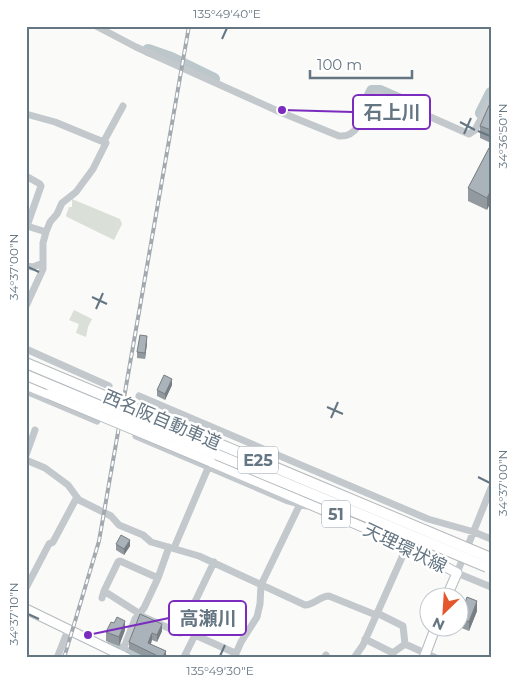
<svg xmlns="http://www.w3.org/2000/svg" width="517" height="684" viewBox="0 0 517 684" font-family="Montserrat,'Noto Sans JP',sans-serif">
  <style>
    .green { fill: #dadfd7 }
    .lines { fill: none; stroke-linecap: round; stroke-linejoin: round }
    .river { stroke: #bbc7cb; stroke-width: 12 }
    .major-casing { stroke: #b5babe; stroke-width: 11 }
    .minor { stroke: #c3c8cc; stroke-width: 7 }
    .major { stroke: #fff; stroke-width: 9 }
    .rail-casing { stroke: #a2aab0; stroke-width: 4 }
    .rail { stroke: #fff; stroke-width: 2; stroke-dasharray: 5.5; stroke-linecap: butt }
    .major-bridge-casing { stroke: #b5babe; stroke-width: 11; stroke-linecap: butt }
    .highway-bridge-casing { stroke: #b4b9bd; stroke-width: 12; stroke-linecap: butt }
    .major-bridge { stroke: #fff; stroke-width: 9 }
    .highway-bridge { stroke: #fff; stroke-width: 10 }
    .wall { fill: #929a9f }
    .shaded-wall { fill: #777d82 }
    .building { fill: #aab3b9; stroke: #777d82 }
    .ticks { fill: none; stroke: #657683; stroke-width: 2 }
    .labels { text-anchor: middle; stroke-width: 5; stroke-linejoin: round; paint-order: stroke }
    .shield { fill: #fff; stroke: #939fa8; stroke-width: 1 }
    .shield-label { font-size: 16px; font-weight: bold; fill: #657683 }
    .street-label { font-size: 18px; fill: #657683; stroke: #fff }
    .leader { fill: none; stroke: #7b2cbf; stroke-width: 2 }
    .callout-dot { fill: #7b2cbf; stroke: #fff; stroke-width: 2 }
    .callout { fill: #fff; stroke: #7b2cbf; stroke-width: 2 }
    .callout-label { font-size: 19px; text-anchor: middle; font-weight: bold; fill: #657683 }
    .neatline { fill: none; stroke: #657683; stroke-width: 2 }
    .ticks-label { font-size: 12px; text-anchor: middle; fill: #657683 }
  </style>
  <rect width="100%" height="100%" fill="#fafaf8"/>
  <!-- green -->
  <path class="green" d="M72,199L120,219L122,224L114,240L67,217L66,215L69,207H72Z
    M74,310L92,319L88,327L86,337L76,333L79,324L69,320Z"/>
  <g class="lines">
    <!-- river -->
    <path class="river" d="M148,50L171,58L214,79
      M364,108L372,91H380L403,101
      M481,113L491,93
      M112,646L137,658"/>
    <!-- major casing -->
    <g class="major-casing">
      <path id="major" d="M26,385L48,394
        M211,462L407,546L457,573L447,596
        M26,609L127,658
        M424,658L436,626"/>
    </g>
    <!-- minor -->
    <path class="minor" d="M96,26L136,47L280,112L339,136C359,138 365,112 371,97L376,93L469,134L475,130L491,100
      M26,114L55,122L106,143L93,169L76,192L62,203L57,214L50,222L46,232
      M104,141L123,106
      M26,176L40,184L41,186L27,226L46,232L43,243V269L26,306
      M26,266L33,267L43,263
      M26,349L109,386
      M26,391L97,421
      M139,396L428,519L474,532L491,539
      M136,436L288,501L306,506
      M26,455L35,430
      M26,460L45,468L68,485L79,500L111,516L119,525L143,535L151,542L199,556L305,605C314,605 320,596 329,596L376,615
      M491,488L457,573L491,587
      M174,548L208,468
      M26,588L49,544L53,542L77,497
      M104,591L118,562L120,561L158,578
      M102,598L104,591L140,614
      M377,613L403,626L405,644L436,658
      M139,615L180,633L214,562
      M365,639L391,652H394L405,644
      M121,655L135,619L144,608L158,578L169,547
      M57,658L68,630
      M189,658L185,655L195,635L235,653
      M234,658L241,642L257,617L260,604L261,585L301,502
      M324,658L326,655
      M354,658L363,645L407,546"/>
    <!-- major -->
    <use href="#major" class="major"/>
    <!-- rail casing -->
    <g class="rail-casing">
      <path id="rail" d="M64,658L99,541L189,26"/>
    </g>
    <!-- rail -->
    <use href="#rail" class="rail"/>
    <!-- major-bridge casing -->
    <g class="major-bridge-casing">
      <path id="major-bridge" d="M48,394L211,462"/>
    </g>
    <!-- highway-bridge casing -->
    <g class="highway-bridge-casing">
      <path id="highway-bridge" d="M26,363L491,558
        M26,375L487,567"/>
    </g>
    <!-- major-bridge -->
    <use href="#major-bridge" class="major-bridge"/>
    <!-- highway-bridge -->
    <use href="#highway-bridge" class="highway-bridge"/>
  </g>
  <!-- wall -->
  <path class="wall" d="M491,101V143L480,138V126Z
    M489,148L487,210L468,201V188Z
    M147,343L145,359L137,358V352Z
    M172,385L165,400L157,396V390Z
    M116,544L130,546L124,555L116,550Z
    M477,611L469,631L459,627L460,617Z
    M140,614L162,631L157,642L152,640L151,644L166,658H147L129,649V642Z
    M125,630L119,646L106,641V632Z"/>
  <!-- shaded-wall -->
  <path class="shaded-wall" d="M491,190V202L487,210V198Z
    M147,336V343L145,359V353Z
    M172,379V385L165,400V394Z
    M130,540V546L124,555V549Z
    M477,601V611L469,631V622Z
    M125,621V630L119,646V637Z
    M162,624V631L157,642V635Z
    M152,633V640L148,650V643Z
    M166,651V658H162Z"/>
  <!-- building -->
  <path class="building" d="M491,101V130L480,126Z
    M489,148L491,149V190L487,198L468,188Z
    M140,335L147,336L145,353L137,352Z
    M164,375L172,379L165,394L157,390Z
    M121,535L130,540L124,549L116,544Z
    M467,597L477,601L469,622L460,618Z
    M140,614L162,624L157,635L152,633L148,643L166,651L162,658L129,642Z
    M117,617L125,621L119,637L106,632L111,622L114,623Z"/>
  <!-- ticks -->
  <path class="ticks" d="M222,39L227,28M460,122L475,130M478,131L490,136M464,134L471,118M28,267L39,272M92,297L107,304M96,309L103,293M327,407L343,414M331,418L338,402M478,477L490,483M28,614L39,619M220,656L225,645"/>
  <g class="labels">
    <!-- shield labels -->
    <g class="shield">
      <rect x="238" y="446.5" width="40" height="27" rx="4"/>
      <rect x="322" y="500.5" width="28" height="27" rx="4"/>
    </g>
    <g class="shield-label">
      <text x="258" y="466">E25</text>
      <text x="336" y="520">51</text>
    </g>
    <!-- street labels -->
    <g class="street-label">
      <text transform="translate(162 420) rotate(23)" y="6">西名阪自動車道</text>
      <text transform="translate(405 548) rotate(26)" y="6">天理環状線</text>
    </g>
  </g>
  <!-- callouts -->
  <path class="leader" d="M282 110L353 112M88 635L169 618"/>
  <g class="callout-dot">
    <circle cx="282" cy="110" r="5"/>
    <circle cx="88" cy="635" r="5"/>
  </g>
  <g class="callout">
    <rect x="353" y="95" width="77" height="34" rx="5"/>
    <rect x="169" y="601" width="77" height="34" rx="5"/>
  </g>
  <g class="callout-label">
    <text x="392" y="119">石上川</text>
    <text x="208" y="625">高瀬川</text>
  </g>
  <!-- border -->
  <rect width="517" height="684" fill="none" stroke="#ffffff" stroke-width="55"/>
  <!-- north arrow -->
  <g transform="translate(444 612) rotate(205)"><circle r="24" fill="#ffffff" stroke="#c1c8cd"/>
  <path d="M0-4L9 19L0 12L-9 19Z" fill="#e4572e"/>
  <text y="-8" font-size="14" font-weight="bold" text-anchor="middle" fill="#657683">N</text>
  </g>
  <!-- scale -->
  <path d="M310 70v8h102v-8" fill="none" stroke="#657683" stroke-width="2.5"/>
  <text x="317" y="70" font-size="15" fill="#657683" stroke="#ffffff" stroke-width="4" paint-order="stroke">100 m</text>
  <rect x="28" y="28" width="462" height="628" class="neatline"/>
  <g class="ticks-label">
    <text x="227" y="18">135°49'40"E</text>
    <text transform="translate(503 136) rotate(-90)" y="4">34°36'50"N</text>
    <text transform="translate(14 267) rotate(-90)" y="4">34°37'00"N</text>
    <text transform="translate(503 483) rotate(-90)" y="4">34°37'00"N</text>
    <text transform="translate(14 614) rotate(-90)" y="4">34°37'10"N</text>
    <text x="220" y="675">135°49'30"E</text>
  </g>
</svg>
